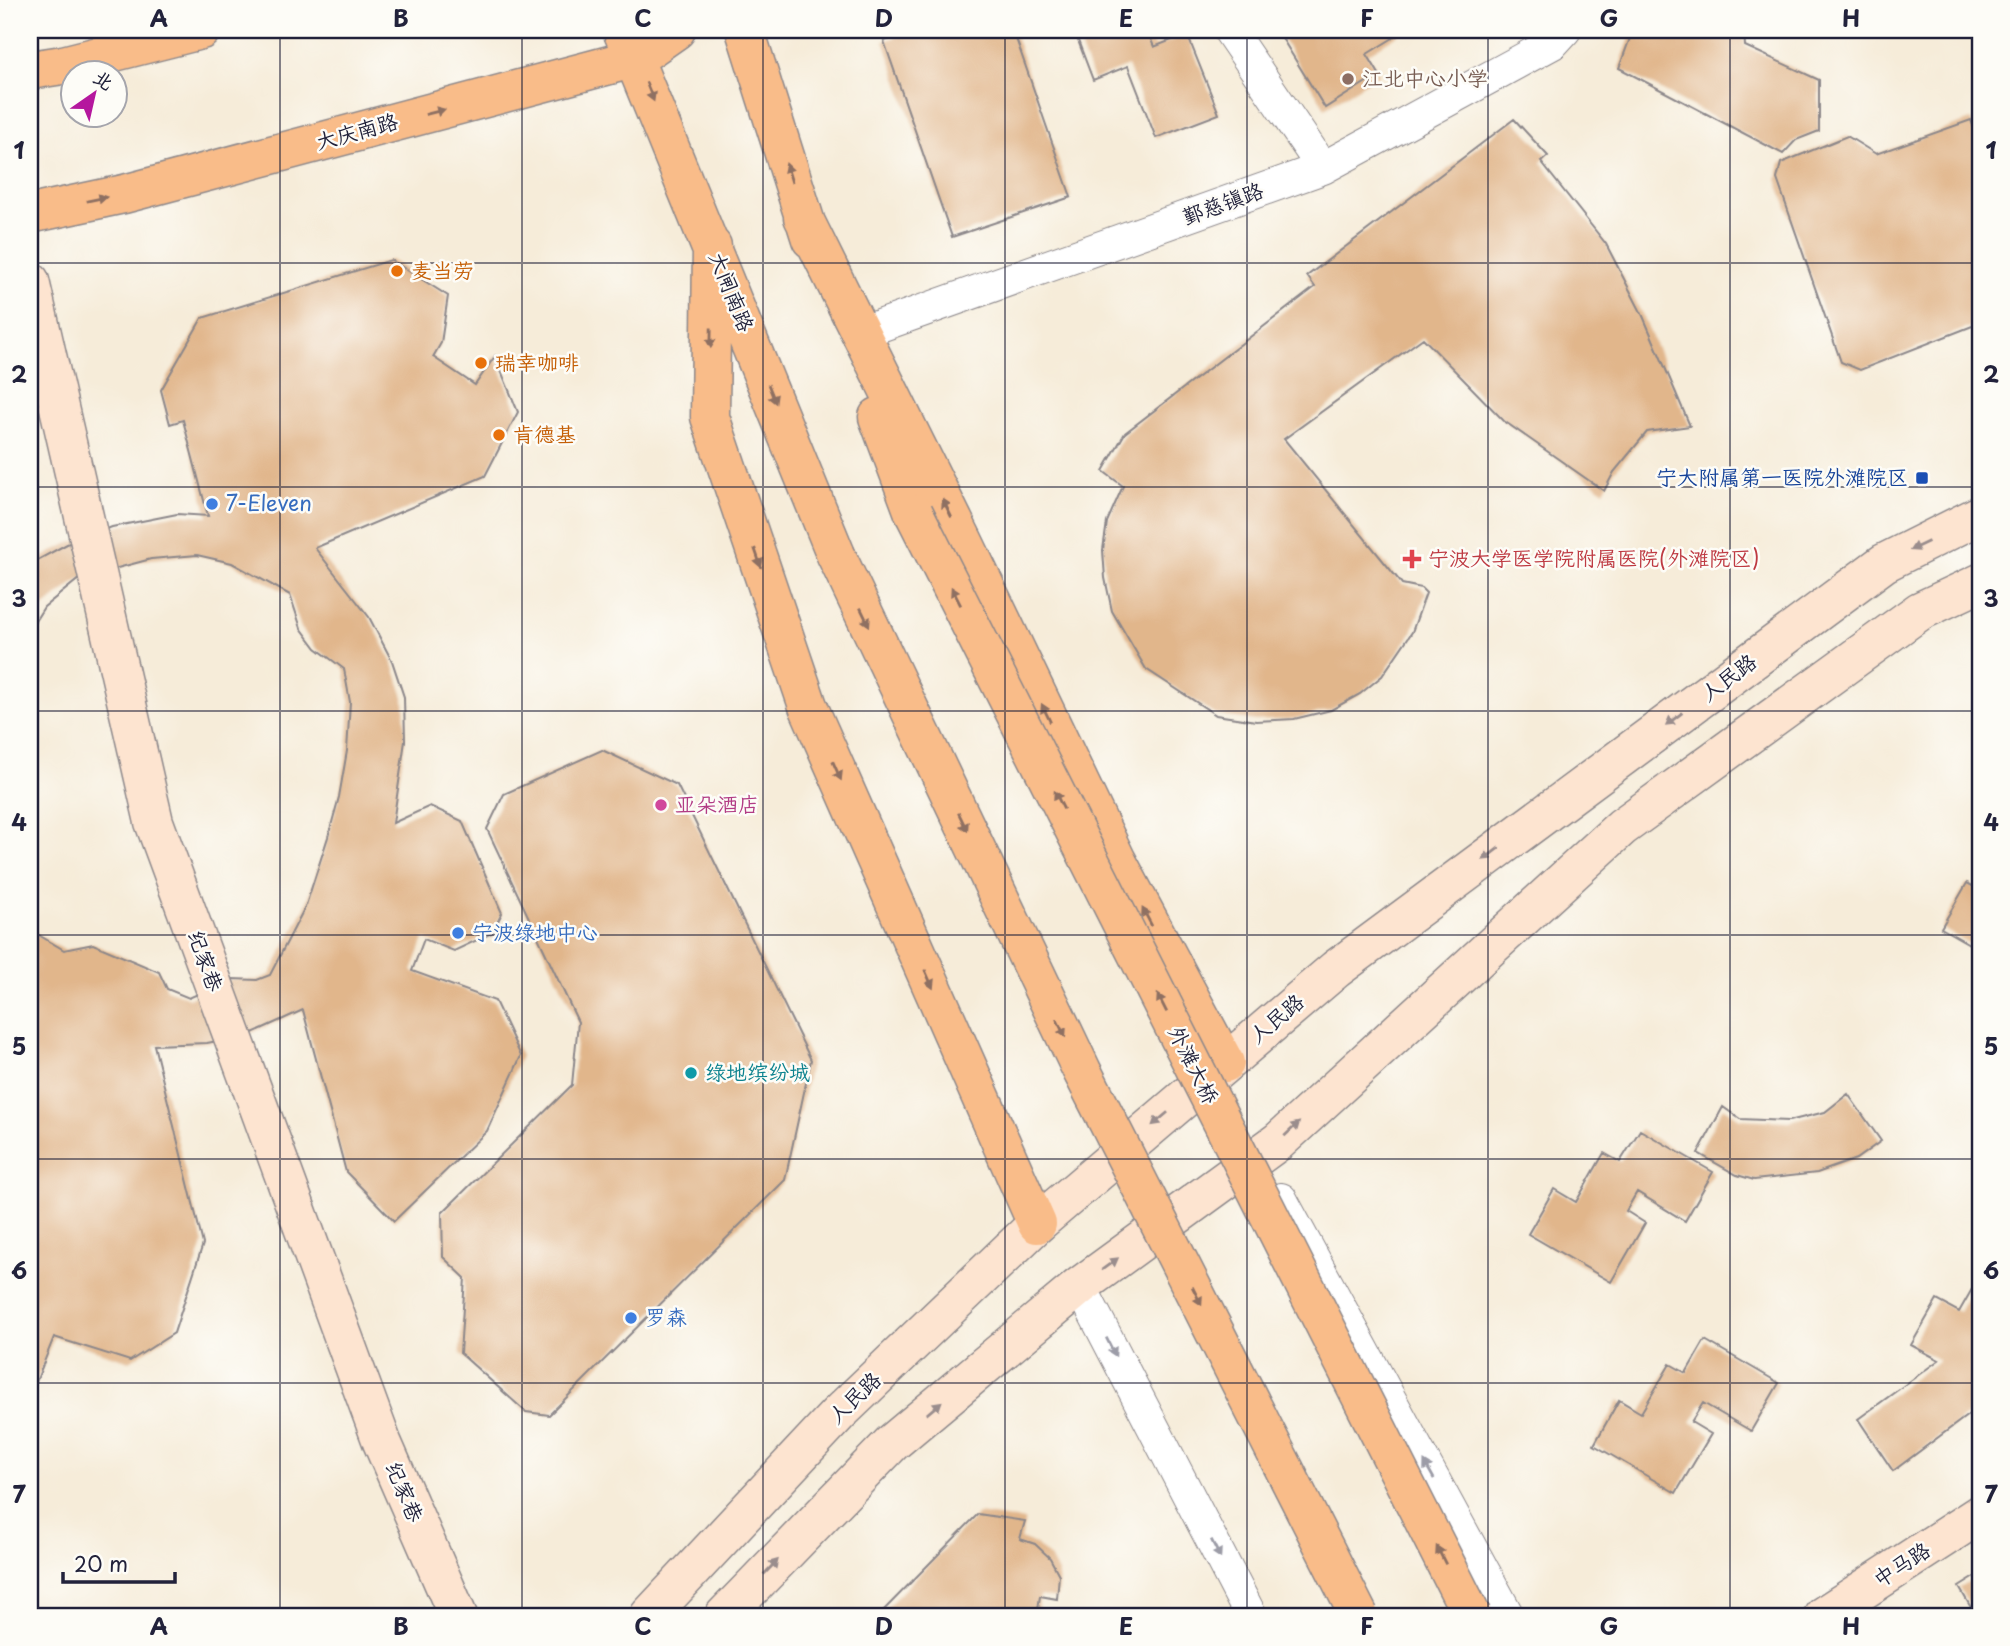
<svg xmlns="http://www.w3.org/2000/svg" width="2010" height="1646" viewBox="0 0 2010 1646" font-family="'Playpen Sans','LXGW WenKai TC',sans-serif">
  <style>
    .building { fill: #e1b68b }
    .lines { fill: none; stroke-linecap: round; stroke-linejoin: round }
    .street-casing { stroke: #8c878a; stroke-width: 34 }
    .secondary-casing { stroke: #8c878a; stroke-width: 41 }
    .primary-casing { stroke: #8c878a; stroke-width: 41 }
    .street { stroke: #fff; stroke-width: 32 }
    .secondary { stroke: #fde4d0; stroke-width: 38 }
    .primary { stroke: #f9bc89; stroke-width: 38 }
    .primary-bridge-casing { stroke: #8c878a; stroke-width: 41; stroke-linecap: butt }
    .primary-bridge { stroke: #f9bc89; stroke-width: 38 }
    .oneway { fill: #8e6f62 }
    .oneway2 { fill: #9a8d8d }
    .oneway3 { fill: #9c9ca7 }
    .grid { fill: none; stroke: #22223b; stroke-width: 2; stroke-opacity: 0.55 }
    .education-dot { fill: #8d6e63; stroke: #fdfcf7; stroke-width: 2.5 }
    .food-dot { fill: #e8710a; stroke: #fdfcf7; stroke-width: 2.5 }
    .transit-dot { fill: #1a4fb4; stroke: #fdfcf7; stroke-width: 2.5 }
    .shop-dot { fill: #3f7fe0; stroke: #fdfcf7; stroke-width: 2.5 }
    .health-dot { fill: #e0444e; stroke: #fdfcf7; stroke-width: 2.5 }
    .hotel-dot { fill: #d1479c; stroke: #fdfcf7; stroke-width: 2.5 }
    .culture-dot { fill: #0f9aa8; stroke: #fdfcf7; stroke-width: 2.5 }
    .labels { text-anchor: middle; stroke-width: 5; stroke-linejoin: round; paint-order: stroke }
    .education-label { font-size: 21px; fill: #785e54; stroke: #fdfcf7; text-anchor: start }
    .street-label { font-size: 21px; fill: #22223b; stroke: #fdfcf7 }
    .food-label { font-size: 21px; fill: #c56008; stroke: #fdfcf7; text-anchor: start }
    .transit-label { font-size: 21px; fill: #164399; stroke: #fdfcf7; text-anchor: end }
    .shop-label { font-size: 21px; fill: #366cbe; stroke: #fdfcf7; text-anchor: start }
    .health-label { font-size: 21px; fill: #be3a42; stroke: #fdfcf7; text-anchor: start }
    .hotel-label { font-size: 21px; fill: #b23c85; stroke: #fdfcf7; text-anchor: start }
    .culture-label { font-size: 21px; fill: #0d838f; stroke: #fdfcf7; text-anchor: start }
    .neatline { fill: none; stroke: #22223b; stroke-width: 2.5 }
    .grid-label { font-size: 23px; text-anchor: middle; font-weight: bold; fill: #22223b }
  </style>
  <rect width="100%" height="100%" fill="#fdfcf7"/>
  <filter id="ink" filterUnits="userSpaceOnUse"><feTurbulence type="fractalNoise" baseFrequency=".0143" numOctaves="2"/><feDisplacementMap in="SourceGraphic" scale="14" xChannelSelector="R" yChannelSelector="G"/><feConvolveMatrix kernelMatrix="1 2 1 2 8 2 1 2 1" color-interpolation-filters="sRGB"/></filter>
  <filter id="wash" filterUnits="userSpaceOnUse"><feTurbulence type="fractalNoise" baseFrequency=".00686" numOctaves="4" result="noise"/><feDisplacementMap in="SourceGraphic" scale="28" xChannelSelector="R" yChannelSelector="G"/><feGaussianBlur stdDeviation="1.57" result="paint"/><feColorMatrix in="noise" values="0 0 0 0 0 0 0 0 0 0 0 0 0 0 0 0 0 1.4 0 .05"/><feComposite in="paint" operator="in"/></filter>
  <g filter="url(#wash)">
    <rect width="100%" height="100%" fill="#f6ecd9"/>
    <g id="blocks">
      <!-- building -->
      <path class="building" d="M916,30H1013L1071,197L952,237L884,41Z
        M1074,30H1147L1154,47L1187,34L1219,114L1156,138L1128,66L1093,80Z
        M1277,30H1406L1367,54L1379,74L1325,108Z
        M1633,30H1744L1745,46L1819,80V131L1796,140L1783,154L1619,68Z
        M1514,119L1548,156L1541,162L1606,244L1643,316L1690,426L1647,432L1614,472L1604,491L1504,421L1423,338L1284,439L1402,584L1421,588L1426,593L1412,632L1382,676L1360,694L1331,710L1294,719L1256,721L1216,715L1146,669L1112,611L1105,578L1103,550L1107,522L1123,486L1103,471L1125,433L1315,287L1307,276Z
        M1971,120L1980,144V323L1860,370L1841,362L1777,179L1781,163L1847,136L1876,154Z
        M391,260L448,296L441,343L433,357L475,385L495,356L518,412L485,476L315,548L369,617L392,661L404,697L405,741L393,823L430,806L462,821L502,913L492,933L454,951L424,939L412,971L495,1001L521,1056L487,1131L394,1221L346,1172L303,1010L248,1035L207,1043L154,1045L203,1244L174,1333L130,1361L54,1337L30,1397V930L64,950L93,944L159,972L167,989L189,998L232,979L257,980L270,975L306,905L328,837L339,797L347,751L350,702L344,669L316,648L301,628L290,595L232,563L197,555L151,559L80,578L44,607L30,629V564L67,544L112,527L177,514L208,516L183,420L170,424L161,390L202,318Z
        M602,750L677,785L811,1060L785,1180L549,1415L526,1412L460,1353L465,1278L443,1257L442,1213L572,1085L578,1022L487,829L504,794Z
        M1967,883L1980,890V950L1941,928Z
        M1848,1094L1881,1141L1856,1159L1817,1173L1754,1180L1737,1175L1698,1153L1723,1107L1740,1119L1789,1121L1825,1112Z
        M1640,1130L1713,1172L1685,1221L1637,1192L1626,1211L1645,1223L1611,1282L1528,1234L1554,1189L1576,1202L1604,1153L1620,1162Z
        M1980,1275V1406L1893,1471L1858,1419L1939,1360L1911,1345L1937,1300L1959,1312Z
        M1705,1340L1779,1383L1751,1431L1703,1403L1691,1422L1711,1434L1676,1493L1594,1445L1619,1400L1641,1413L1670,1364L1686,1373Z
        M978,1514L1025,1521L1020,1539L1035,1544L1050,1558L1059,1575L1057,1599L1040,1596L1037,1616H878Z
        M1980,1574V1616H1965L1973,1611L1959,1587Z"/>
    </g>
  </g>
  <g filter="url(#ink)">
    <use href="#blocks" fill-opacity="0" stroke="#8c878a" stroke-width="2"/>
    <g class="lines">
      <!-- street casing -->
      <g class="street-casing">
        <path id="street" d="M1229,30L1323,168
          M860,333L1323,168L1553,43L1565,30
          M1281,1199L1508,1616
          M1080,1286L1251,1616"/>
      </g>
      <!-- secondary casing -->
      <g class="secondary-casing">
        <path id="secondary" d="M30,281L154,822L382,1442L458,1616
          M649,1616L839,1413L1037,1224L1336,969L1884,563L1980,515
          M724,1616L892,1443L1080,1286L1279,1141L1622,827L1920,611L1980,583
          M1823,1616L1980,1514"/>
      </g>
      <!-- primary casing -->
      <g class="primary-casing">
        <path id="primary" d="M622,30L836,555
          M745,30L811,239
          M30,70L63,65L201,30
          M30,214L124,194L636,58L676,30
          M803,217L963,540L1117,861L1225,1063
          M712,246L710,417L808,706L1037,1224
          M878,417L914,513"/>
      </g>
      <!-- street -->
      <use href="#street" class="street"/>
      <!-- secondary -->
      <use href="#secondary" class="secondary"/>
      <!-- primary -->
      <use href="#primary" class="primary"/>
      <!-- primary-bridge casing -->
      <g class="primary-bridge-casing">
        <path id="primary-bridge" d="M914,513L1472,1616
          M836,555L1082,1071L1359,1616"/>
      </g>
      <!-- primary-bridge -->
      <use href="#primary-bridge" class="primary-bridge"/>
    </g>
    <!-- one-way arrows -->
    <defs><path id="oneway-solid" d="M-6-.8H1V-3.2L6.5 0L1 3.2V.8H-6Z" transform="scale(1.75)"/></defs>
    <g class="oneway">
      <use href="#oneway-solid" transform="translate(650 92) rotate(68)"/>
      <use href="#oneway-solid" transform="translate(435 112) rotate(-15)"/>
      <use href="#oneway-solid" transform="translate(789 173) rotate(-107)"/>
      <use href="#oneway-solid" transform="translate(97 199) rotate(-11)"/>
      <use href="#oneway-solid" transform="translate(711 338) rotate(91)"/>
      <use href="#oneway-solid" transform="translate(772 394) rotate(68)"/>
      <use href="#oneway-solid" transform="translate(947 508) rotate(-116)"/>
      <use href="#oneway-solid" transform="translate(758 558) rotate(71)"/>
      <use href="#oneway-solid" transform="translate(956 596) rotate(-117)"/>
      <use href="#oneway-solid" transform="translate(865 617) rotate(64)"/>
      <use href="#oneway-solid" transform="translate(1046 713) rotate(-116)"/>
      <use href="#oneway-solid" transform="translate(837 771) rotate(66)"/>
      <use href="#oneway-solid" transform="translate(1059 800) rotate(-117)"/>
      <use href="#oneway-solid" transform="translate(963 822) rotate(64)"/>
      <use href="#oneway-solid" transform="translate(1147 917) rotate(-118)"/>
      <use href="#oneway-solid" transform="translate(929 979) rotate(66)"/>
      <use href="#oneway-solid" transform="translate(1162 1003) rotate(-117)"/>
      <use href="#oneway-solid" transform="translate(1061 1028) rotate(64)"/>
      <use href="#oneway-solid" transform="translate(1197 1296) rotate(63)"/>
      <use href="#oneway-solid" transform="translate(1441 1555) rotate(-117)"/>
    </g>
    <g class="oneway2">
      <use href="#oneway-solid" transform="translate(1919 546) rotate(154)"/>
      <use href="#oneway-solid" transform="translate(1674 719) rotate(143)"/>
      <use href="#oneway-solid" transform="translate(1491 854) rotate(143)"/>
      <use href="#oneway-solid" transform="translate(1160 1119) rotate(140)"/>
      <use href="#oneway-solid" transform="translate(1292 1129) rotate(-43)"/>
      <use href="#oneway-solid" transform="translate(1110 1264) rotate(-36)"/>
      <use href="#oneway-solid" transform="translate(934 1408) rotate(-40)"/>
      <use href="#oneway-solid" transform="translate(771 1567) rotate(-46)"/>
    </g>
    <g class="oneway3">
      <use href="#oneway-solid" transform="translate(1111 1347) rotate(63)"/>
      <use href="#oneway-solid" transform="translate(1429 1470) rotate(-119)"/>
      <use href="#oneway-solid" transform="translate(1216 1549) rotate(63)"/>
    </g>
  </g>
  <!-- grid -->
  <path class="grid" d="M280,30V1616M522,30V1616M763,30V1616M1005,30V1616M1247,30V1616M1488,30V1616M1730,30V1616M30,263H1980M30,487H1980M30,711H1980M30,935H1980M30,1159H1980M30,1383H1980"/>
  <!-- markers -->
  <circle class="education-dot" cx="1348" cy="79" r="7"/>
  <g class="food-dot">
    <circle cx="397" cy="271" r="7"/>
    <circle cx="481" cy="363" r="7"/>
    <circle cx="499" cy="435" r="7"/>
  </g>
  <rect class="transit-dot" x="1915" y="471" width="14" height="14" rx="3.5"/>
  <g class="shop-dot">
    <circle cx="212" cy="504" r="7"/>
    <circle cx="458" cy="933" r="7"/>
    <circle cx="631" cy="1318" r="7"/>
  </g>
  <path class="health-dot" d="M1408.5 548.5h7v7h7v7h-7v7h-7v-7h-7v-7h7z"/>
  <circle class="hotel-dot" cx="661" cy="805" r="7"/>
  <circle class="culture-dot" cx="691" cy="1073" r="7"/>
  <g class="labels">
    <!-- education labels -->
    <g class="education-label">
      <text x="1362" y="86">江北中心小学</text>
    </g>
    <!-- street labels -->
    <g class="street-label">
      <text transform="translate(357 132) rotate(-15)" y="7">大庆南路</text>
      <text transform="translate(1223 204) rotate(-20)" y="7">鄞慈镇路</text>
      <text transform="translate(731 292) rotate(68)" y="7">大闸南路</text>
      <text transform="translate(1729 678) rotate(-37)" y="7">人民路</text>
      <text transform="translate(205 961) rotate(70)" y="7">纪家巷</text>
      <text transform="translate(1277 1019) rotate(-40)" y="7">人民路</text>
      <text transform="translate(1193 1065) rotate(63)" y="7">外滩大桥</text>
      <text transform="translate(855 1398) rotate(-44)" y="7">人民路</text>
      <text transform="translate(404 1492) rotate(67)" y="7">纪家巷</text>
      <text transform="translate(1902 1565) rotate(-33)" y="7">中马路</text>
    </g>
    <!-- food labels -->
    <g class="food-label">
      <text x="411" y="278">麦当劳</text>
      <text x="495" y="370">瑞幸咖啡</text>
      <text x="513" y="442">肯德基</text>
    </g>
    <!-- transit labels -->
    <g class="transit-label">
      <text x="1908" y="485">宁大附属第一医院外滩院区</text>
    </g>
    <!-- shop labels -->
    <g class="shop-label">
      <text x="226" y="511">7-Eleven</text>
      <text x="472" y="940">宁波绿地中心</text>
      <text x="645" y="1325">罗森</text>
    </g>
    <!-- health labels -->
    <g class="health-label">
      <text x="1428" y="566">宁波大学医学院附属医院(外滩院区)</text>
    </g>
    <!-- hotel labels -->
    <g class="hotel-label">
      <text x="675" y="812">亚朵酒店</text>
    </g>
    <!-- culture labels -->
    <g class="culture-label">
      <text x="705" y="1080">绿地缤纷城</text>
    </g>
  </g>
  <!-- margin -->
  <rect width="2010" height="1646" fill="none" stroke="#fdfcf7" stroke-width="77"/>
  <!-- north arrow -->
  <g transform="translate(94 94) rotate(34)"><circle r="33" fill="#fdfcf7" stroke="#a5a5ac" stroke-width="2"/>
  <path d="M0-5L12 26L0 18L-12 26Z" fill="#b5179e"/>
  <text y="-10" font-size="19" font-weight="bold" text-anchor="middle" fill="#22223b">北</text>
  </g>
  <!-- scale -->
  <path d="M63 1572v10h112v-10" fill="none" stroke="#22223b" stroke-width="3.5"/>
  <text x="74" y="1572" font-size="21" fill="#22223b" stroke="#fdfcf7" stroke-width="5" paint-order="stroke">20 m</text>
  <rect x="38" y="38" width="1934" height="1570" class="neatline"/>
  <g class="grid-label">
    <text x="159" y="27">A</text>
    <text x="401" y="27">B</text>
    <text x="643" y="27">C</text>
    <text x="884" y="27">D</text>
    <text x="1126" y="27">E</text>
    <text x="1367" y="27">F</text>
    <text x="1609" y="27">G</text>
    <text x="1851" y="27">H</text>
    <text x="19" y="159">1</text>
    <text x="1991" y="159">1</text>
    <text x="19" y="383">2</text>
    <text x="1991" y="383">2</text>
    <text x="19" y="607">3</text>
    <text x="1991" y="607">3</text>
    <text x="19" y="831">4</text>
    <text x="1991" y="831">4</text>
    <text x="19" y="1055">5</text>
    <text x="1991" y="1055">5</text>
    <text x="19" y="1279">6</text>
    <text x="1991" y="1279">6</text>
    <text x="19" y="1503">7</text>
    <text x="1991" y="1503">7</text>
    <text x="159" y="1635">A</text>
    <text x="401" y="1635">B</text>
    <text x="643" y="1635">C</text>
    <text x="884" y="1635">D</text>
    <text x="1126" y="1635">E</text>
    <text x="1367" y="1635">F</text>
    <text x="1609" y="1635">G</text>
    <text x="1851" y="1635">H</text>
  </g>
</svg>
